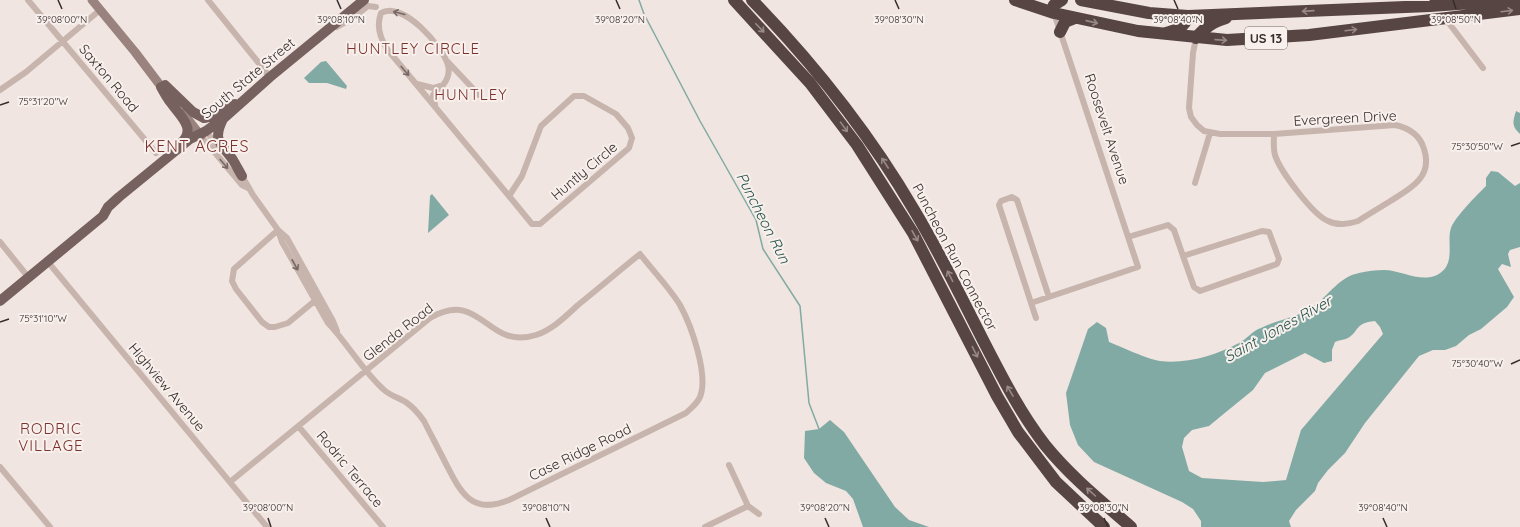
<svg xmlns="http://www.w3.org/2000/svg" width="1520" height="527" viewBox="0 0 1520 527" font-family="Quicksand,sans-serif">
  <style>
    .water { fill: #82aaa4; fill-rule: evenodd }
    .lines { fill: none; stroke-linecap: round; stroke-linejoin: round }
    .stream { stroke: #82aaa4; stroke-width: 1.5 }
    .street { stroke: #c7b4ad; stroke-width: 6 }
    .secondary { stroke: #9a837e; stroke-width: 9 }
    .primary { stroke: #76615e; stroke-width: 10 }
    .highway { stroke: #564543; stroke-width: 12 }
    .oneway { stroke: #978987 }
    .oneway2 { stroke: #776966 }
    .ticks { fill: none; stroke: #362c2b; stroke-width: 1.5 }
    .labels { text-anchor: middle; stroke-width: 4; stroke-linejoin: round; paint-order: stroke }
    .shield { fill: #f8f0ec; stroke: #706765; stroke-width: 1 }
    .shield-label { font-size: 13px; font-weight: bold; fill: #362c2b }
    .street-label { font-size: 14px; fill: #362c2b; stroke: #f8f0ec }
    .neighbourhood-label { font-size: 15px; letter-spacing: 1px; fill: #7b322e; stroke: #f8f0ec }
    .water-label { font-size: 15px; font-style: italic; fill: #25534d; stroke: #f8f0ec }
    .quarter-label { font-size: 16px; letter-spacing: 1px; fill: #7b322e; stroke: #f8f0ec }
    .ticks-label { font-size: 10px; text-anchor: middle; fill: #362c2b; stroke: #f8f0ec; stroke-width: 4; stroke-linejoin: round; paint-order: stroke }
  </style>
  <rect width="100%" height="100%" fill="#f0e5e0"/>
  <!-- water -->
  <path class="water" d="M326,61L347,86L346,89L327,83H309L304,78L321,62Z
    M1516,111L1520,113V134C1511,126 1513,121 1516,111Z
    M1491,171L1498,172L1515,186L1520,183V247L1510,250L1508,254L1511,267L1502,264L1498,269L1514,297L1507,307L1481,329L1469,335L1456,346L1445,350H1433L1419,356L1365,423L1345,453L1328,470L1318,483L1315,491L1296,510L1289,521L1291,527H1201V521L1193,509L1182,502L1094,462L1078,445L1070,425L1066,393L1088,329L1097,322L1106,328L1109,342C1122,347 1147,359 1160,361C1186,364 1215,356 1239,343C1247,339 1252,331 1261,328C1278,319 1298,318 1314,306C1329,295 1339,277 1359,273C1367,271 1376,270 1384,270C1401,270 1420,283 1437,275C1457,265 1446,242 1451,228C1455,217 1477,195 1486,186V178ZM1375,321L1380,327L1383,334L1301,430L1286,480L1263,482L1202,478L1189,471L1182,447L1184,438L1192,430L1209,426L1226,412L1253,390L1265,373L1305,353L1324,363L1332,361V350L1335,342C1339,340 1344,340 1348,338C1360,331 1354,323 1375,321Z
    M432,194L449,215L428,233L430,196Z
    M830,420L844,432L895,507L909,520L929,527H863L853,499L846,491L826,483L814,473L804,458L805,431L819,429Z"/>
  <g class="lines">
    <!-- stream -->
    <path class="stream" d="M639,0L644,14L700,121L756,220L763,249L800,306L809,403L819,429"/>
    <!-- street -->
    <path class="street" d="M28,0L156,153
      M208,0L270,77
      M1445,18L1483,68
      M337,27L353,18L368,6L376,7
      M1196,38L1193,53L1189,108L1191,117L1197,125L1204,131L1220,134H1274L1395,125C1409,128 1420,135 1424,149C1433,176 1412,188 1392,200C1381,207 1369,214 1358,221C1348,224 1338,226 1328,221C1313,215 1280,171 1275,155C1273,148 1274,141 1274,134
      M447,61L479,95
      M417,84L433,88L443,85C448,79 450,73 448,65C443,47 403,0 381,13C376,26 380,38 387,49L509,196
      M0,90L26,72L100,10
      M574,96H584L616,114L628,128L632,138L629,148L540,224H532L509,196L522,176L541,126Z
      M435,105L433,95L439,88
      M206,131L218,147
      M201,136L242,185L248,188
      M241,174L253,195L278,230L287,238L333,321L337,331
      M1195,183L1210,133
      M278,230L234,269L232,281L236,289L262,322L269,327H275L288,323L317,299
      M1128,237L1168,225L1174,230L1183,256L1262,231L1269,232L1279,259L1277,264L1200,291L1194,287L1183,256
      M0,242L29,278
      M48,262L267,527
      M1031,303L1138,267L1054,13
      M1036,318L999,205L1001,201L1012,197L1017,200L1049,297
      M299,427L383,527
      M729,465L748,506L759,514
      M0,467L50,527
      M230,482L430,318C482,288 486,351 536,335C552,330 566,316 578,305C599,288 619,271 640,254C653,271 669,287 680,305C691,325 709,375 700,397C697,404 691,408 686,413L509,500C471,516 460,491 445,462C438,448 431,435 424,421C419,414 414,408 407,403C400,398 390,396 383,389C362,370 348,344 328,323L282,242L278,230
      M705,527L748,506"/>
    <!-- secondary -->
    <path class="secondary" d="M92,0L135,52L166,93
      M183,113L201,136"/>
    <!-- primary -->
    <path class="primary" d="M165,85L193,112L204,118L213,116L235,104
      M161,87C164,92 167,98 171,103C180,116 197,129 181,143
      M223,119C212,141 221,143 233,160C236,165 239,171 242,176
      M0,301L103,216L108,207L119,197L190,139L206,131L224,118L270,77L364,0"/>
    <!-- highway -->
    <path class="highway" d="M734,0L810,83L857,145L913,233L997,396L1018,432L1056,482L1104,527
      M752,0C814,64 869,133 914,210C940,253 962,299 985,344C1003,379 1021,414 1045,445C1070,476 1101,501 1131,527
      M1015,0L1054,13L1138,31L1227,40L1309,35L1520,9
      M1081,0L1149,13L1188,16L1430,6L1515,0
      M1052,9L1054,5L1062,0
      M1060,32L1065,22L1075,18
      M1166,33C1177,30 1185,27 1188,16
      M1196,38C1205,27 1213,22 1226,18"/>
  </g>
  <!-- one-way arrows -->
  <defs><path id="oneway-shaft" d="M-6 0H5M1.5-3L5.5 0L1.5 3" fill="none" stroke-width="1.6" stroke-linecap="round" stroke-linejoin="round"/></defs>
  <g class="oneway">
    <use href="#oneway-shaft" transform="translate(1308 11) rotate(176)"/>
    <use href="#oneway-shaft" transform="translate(1507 11) rotate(-7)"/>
    <use href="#oneway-shaft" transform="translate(1092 22) rotate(13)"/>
    <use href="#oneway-shaft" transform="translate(760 28) rotate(46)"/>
    <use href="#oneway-shaft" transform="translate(1351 30) rotate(-7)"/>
    <use href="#oneway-shaft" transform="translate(1221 40) rotate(4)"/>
    <use href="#oneway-shaft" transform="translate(844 127) rotate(54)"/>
    <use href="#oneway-shaft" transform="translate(885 163) rotate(-123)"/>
    <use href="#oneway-shaft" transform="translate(915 236) rotate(61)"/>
    <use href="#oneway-shaft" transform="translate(950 276) rotate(-117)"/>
    <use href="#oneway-shaft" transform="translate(975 352) rotate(63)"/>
    <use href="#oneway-shaft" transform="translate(1010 391) rotate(-120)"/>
    <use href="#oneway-shaft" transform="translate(1091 492) rotate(-138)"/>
  </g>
  <g class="oneway2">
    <use href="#oneway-shaft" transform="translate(399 13) rotate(-166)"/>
    <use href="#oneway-shaft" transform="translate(405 71) rotate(50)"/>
    <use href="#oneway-shaft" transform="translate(224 164) rotate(50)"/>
    <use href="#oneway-shaft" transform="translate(295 265) rotate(61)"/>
  </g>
  <!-- ticks -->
  <path class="ticks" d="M58,0L62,9M337,0L341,9M616,0L620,9M895,0L899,9M1174,0L1178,9M1453,0L1456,9M0,105L9,102M1511,146L1520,143M0,322L9,319M1511,364L1520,360M268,518L271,527M546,518L550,527M825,518L829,527M1104,518L1108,527M1383,518L1387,527"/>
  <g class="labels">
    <!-- shield labels -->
    <rect class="shield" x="1245" y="27" width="42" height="22" rx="3"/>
    <g class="shield-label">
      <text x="1266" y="43">US 13</text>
    </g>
    <!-- street labels -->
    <g class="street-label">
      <text transform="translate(109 78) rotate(50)" y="5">Saxton Road</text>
      <text transform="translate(248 78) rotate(-40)" y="5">South State Street</text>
      <text transform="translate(1345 118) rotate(-3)" y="5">Evergreen Drive</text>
      <text transform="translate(1107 129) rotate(72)" y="5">Roosevelt Avenue</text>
      <text transform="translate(584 171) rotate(-40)" y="5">Huntly Circle</text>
      <text transform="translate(955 257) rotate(62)" y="5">Puncheon Run Connector</text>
      <text transform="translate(398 332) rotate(-38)" y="5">Glenda Road</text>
      <text transform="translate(167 387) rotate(50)" y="5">Highview Avenue</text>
      <text transform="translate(580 452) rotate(-26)" y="5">Case Ridge Road</text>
      <text transform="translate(350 469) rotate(50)" y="5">Rodric Terrace</text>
    </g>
    <!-- neighbourhood labels -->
    <g class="neighbourhood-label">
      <text x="413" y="54">HUNTLEY CIRCLE</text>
      <text x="471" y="100">HUNTLEY</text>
      <text x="51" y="434">RODRIC<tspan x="51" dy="17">VILLAGE</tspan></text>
    </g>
    <!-- water labels -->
    <g class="water-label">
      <text transform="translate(763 218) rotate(63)" y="5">Puncheon Run</text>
      <text transform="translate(1278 329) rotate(-29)" y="5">Saint Jones River</text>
    </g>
    <!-- quarter labels -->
    <g class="quarter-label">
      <text x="197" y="152">KENT ACRES</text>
    </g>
  </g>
  <g class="ticks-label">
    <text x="899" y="23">39°08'30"N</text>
    <text x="1456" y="23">39°08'50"N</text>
    <text x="62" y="23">39°08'00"N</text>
    <text x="341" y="23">39°08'10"N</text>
    <text x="620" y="23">39°08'20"N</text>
    <text x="1178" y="23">39°08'40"N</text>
    <text x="43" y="105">75°31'20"W</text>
    <text x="1477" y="150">75°30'50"W</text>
    <text x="43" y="322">75°31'10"W</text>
    <text x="1477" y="367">75°30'40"W</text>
    <text x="268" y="511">39°08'00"N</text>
    <text x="546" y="511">39°08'10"N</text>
    <text x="825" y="511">39°08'20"N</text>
    <text x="1104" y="511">39°08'30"N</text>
    <text x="1383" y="511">39°08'40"N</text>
  </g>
</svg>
